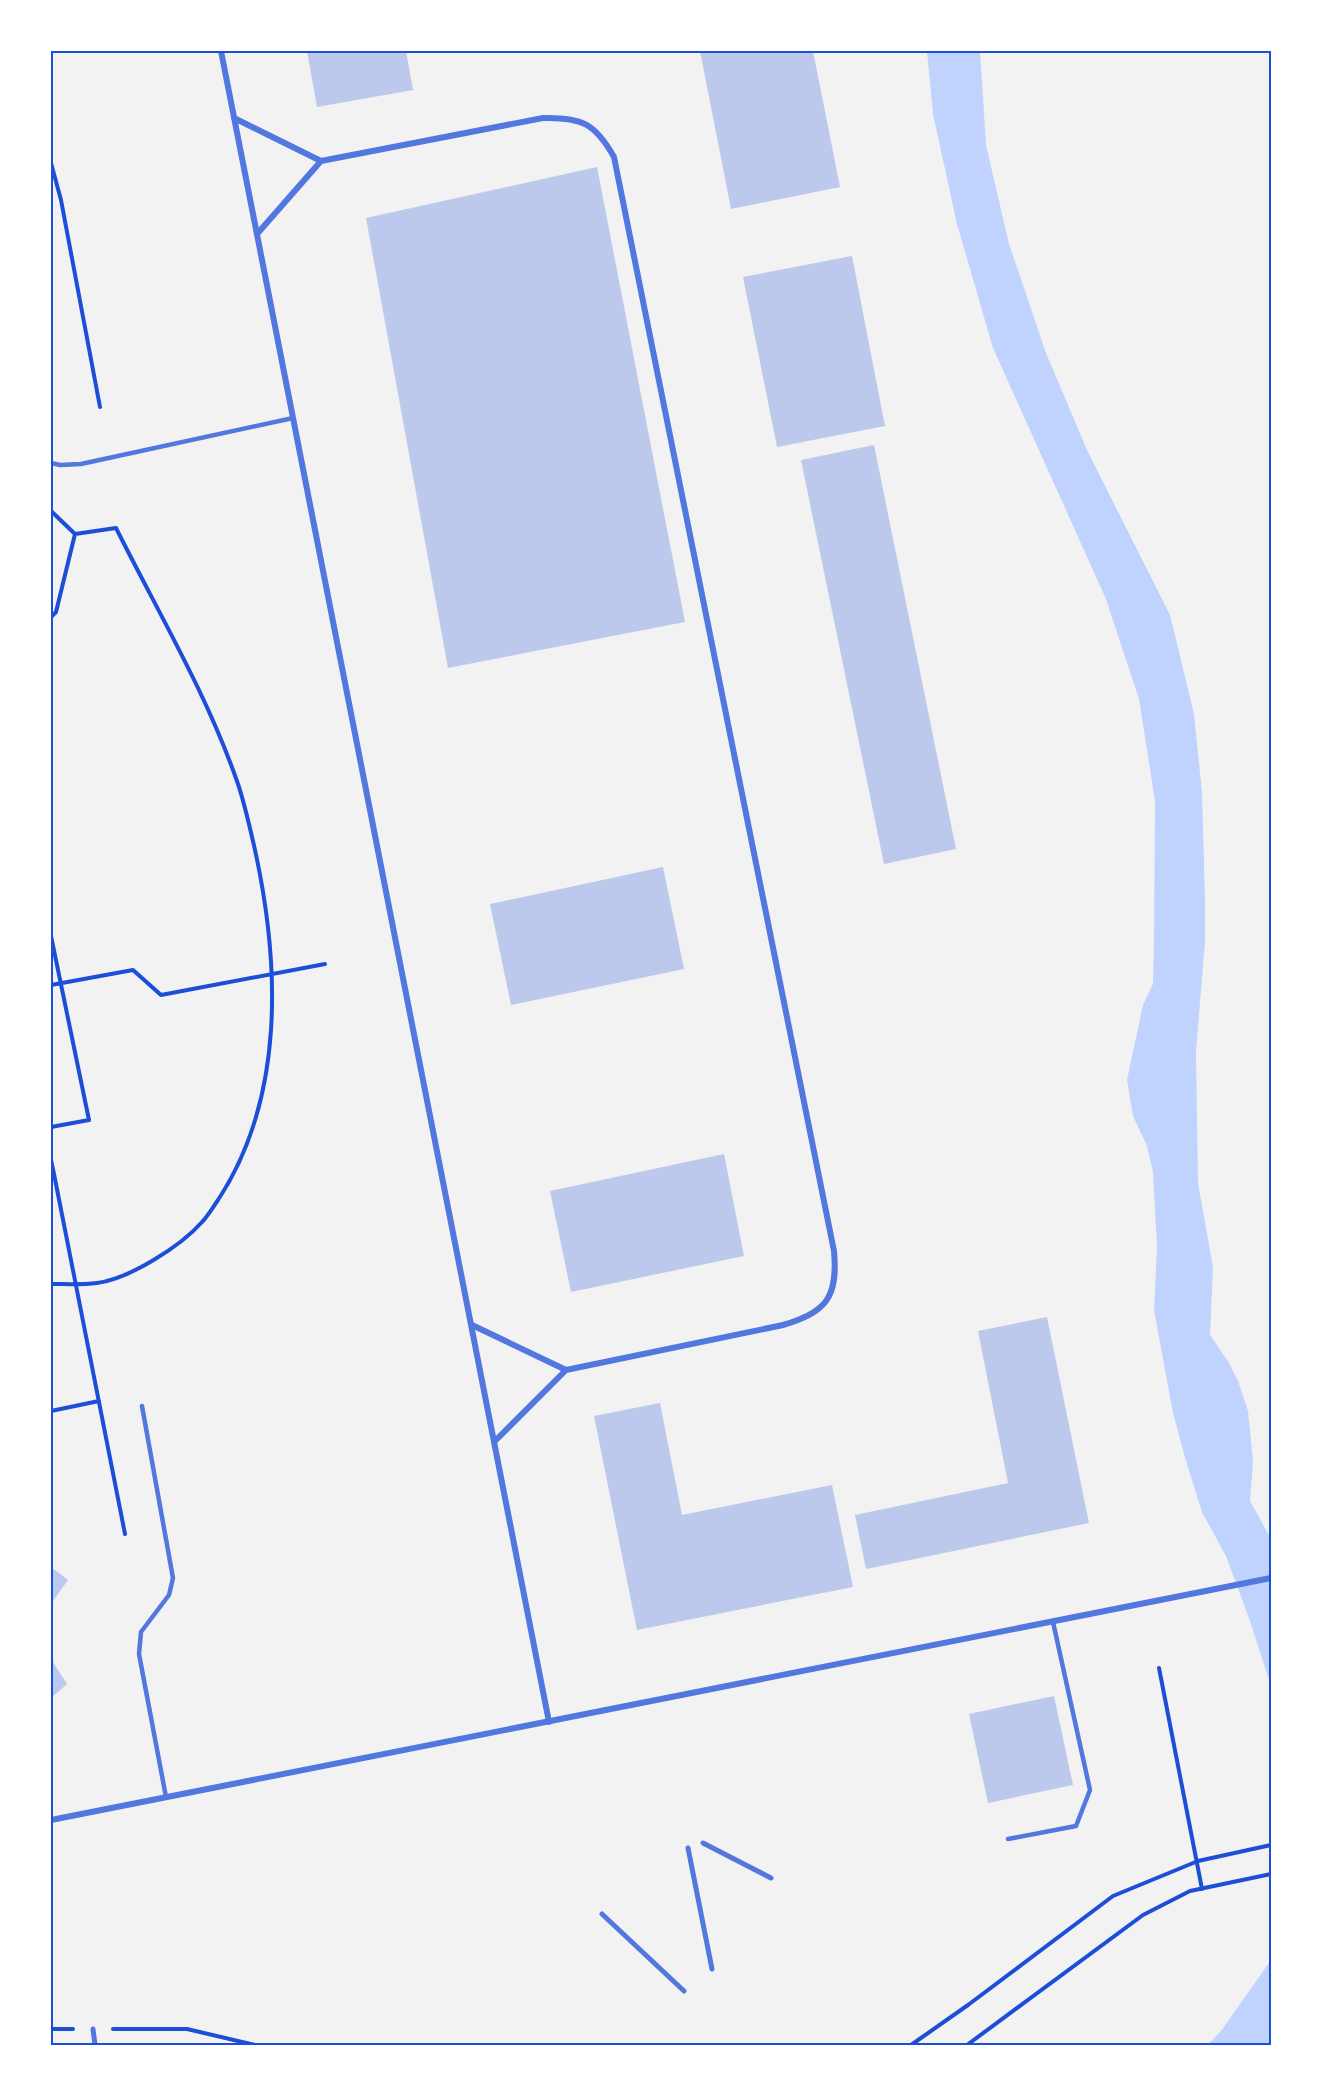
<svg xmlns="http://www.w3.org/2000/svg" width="1322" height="2096" viewBox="0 0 1322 2096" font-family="'Open Sans',sans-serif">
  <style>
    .water { fill: #bfd3fe }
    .building { fill: #bdc9ec }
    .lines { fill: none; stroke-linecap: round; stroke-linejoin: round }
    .path { stroke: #1d4ed8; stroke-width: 4 }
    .service { stroke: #5277de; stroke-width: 4.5 }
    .pedestrian { stroke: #5277de; stroke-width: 5 }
    .minor { stroke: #5277de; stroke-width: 6 }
    .neatline { fill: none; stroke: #1d4ed8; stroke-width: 2 }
  </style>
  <rect width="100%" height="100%" fill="#f2f2f2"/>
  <!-- water -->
  <path class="water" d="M927,51H980L986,145L1009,244L1046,353L1087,450L1170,615L1194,714L1202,793L1205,900V941L1196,1052L1198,1183L1213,1267L1210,1335L1229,1363L1238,1381L1248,1411L1253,1461L1250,1501L1271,1539V1686L1250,1621L1226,1556L1202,1512L1186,1461L1173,1413L1154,1310L1157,1247L1153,1172L1147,1146L1133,1116L1127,1080L1143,1005L1153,984L1154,942L1155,801L1139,699L1106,599L993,348L957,224L933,114Z
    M1271,1960V2045H1208L1221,2031Z"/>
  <!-- building -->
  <path class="building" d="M307,51H406L413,90L317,107Z
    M700,51H813L840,187L731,209Z
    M597,167L685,622L448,668L366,218Z
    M852,256L885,426L777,447L743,277Z
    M874,445L956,849L884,864L801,460Z
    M663,867L684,969L511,1005L490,904Z
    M724,1154L744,1256L571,1292L550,1191Z
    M1047,1317L1089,1523L866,1569L855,1515L1008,1483L978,1331Z
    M660,1403L682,1515L832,1485L853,1587L637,1630L594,1416Z
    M51,1567L68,1580L51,1604Z
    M51,1659L67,1684L51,1698Z
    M1054,1696L1073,1785L988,1803L969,1714Z"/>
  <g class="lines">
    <!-- path -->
    <path class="path" d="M51,163L61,200L100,407
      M51,511L75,534L116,528C158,612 207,694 238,784C245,805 250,828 255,850C280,965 285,1098 218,1200C213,1207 208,1216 202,1222C181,1246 129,1279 97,1283C81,1285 66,1284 51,1284
      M51,617L56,612L75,534
      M51,936L89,1120L51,1127
      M51,985L133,970L161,995L325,964
      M51,1160L54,1174
      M51,1173L54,1174L125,1534
      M51,1411L99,1401
      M1159,1668L1202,1889
      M51,2029H73
      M113,2029H187L255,2045
      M911,2045L968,2005L1113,1896L1198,1861L1271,1845
      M967,2045L1143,1915L1190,1891L1271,1874"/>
    <!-- service -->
    <path class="service" d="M51,463L60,465L81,464L293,418
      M142,1406L173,1578L169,1595L141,1632L139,1654L166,1797
      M1008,1839L1076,1826L1090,1790L1053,1622"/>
    <!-- pedestrian -->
    <path class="pedestrian" d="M703,1843L771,1878
      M688,1848L712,1969
      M602,1914L684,1991
      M93,2029L95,2045"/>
    <!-- minor -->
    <path class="minor" d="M221,51L549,1722
      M234,118L321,161
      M321,161L543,118C581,117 595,123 614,157L834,1251C838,1297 827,1312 783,1325L566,1370
      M257,234L321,161
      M472,1325L566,1370
      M495,1441L566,1370
      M51,1820L1271,1578"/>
  </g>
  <!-- border -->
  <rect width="1322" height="2096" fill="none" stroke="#ffffff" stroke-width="105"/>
  <rect x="52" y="52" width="1218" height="1992" class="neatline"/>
</svg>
